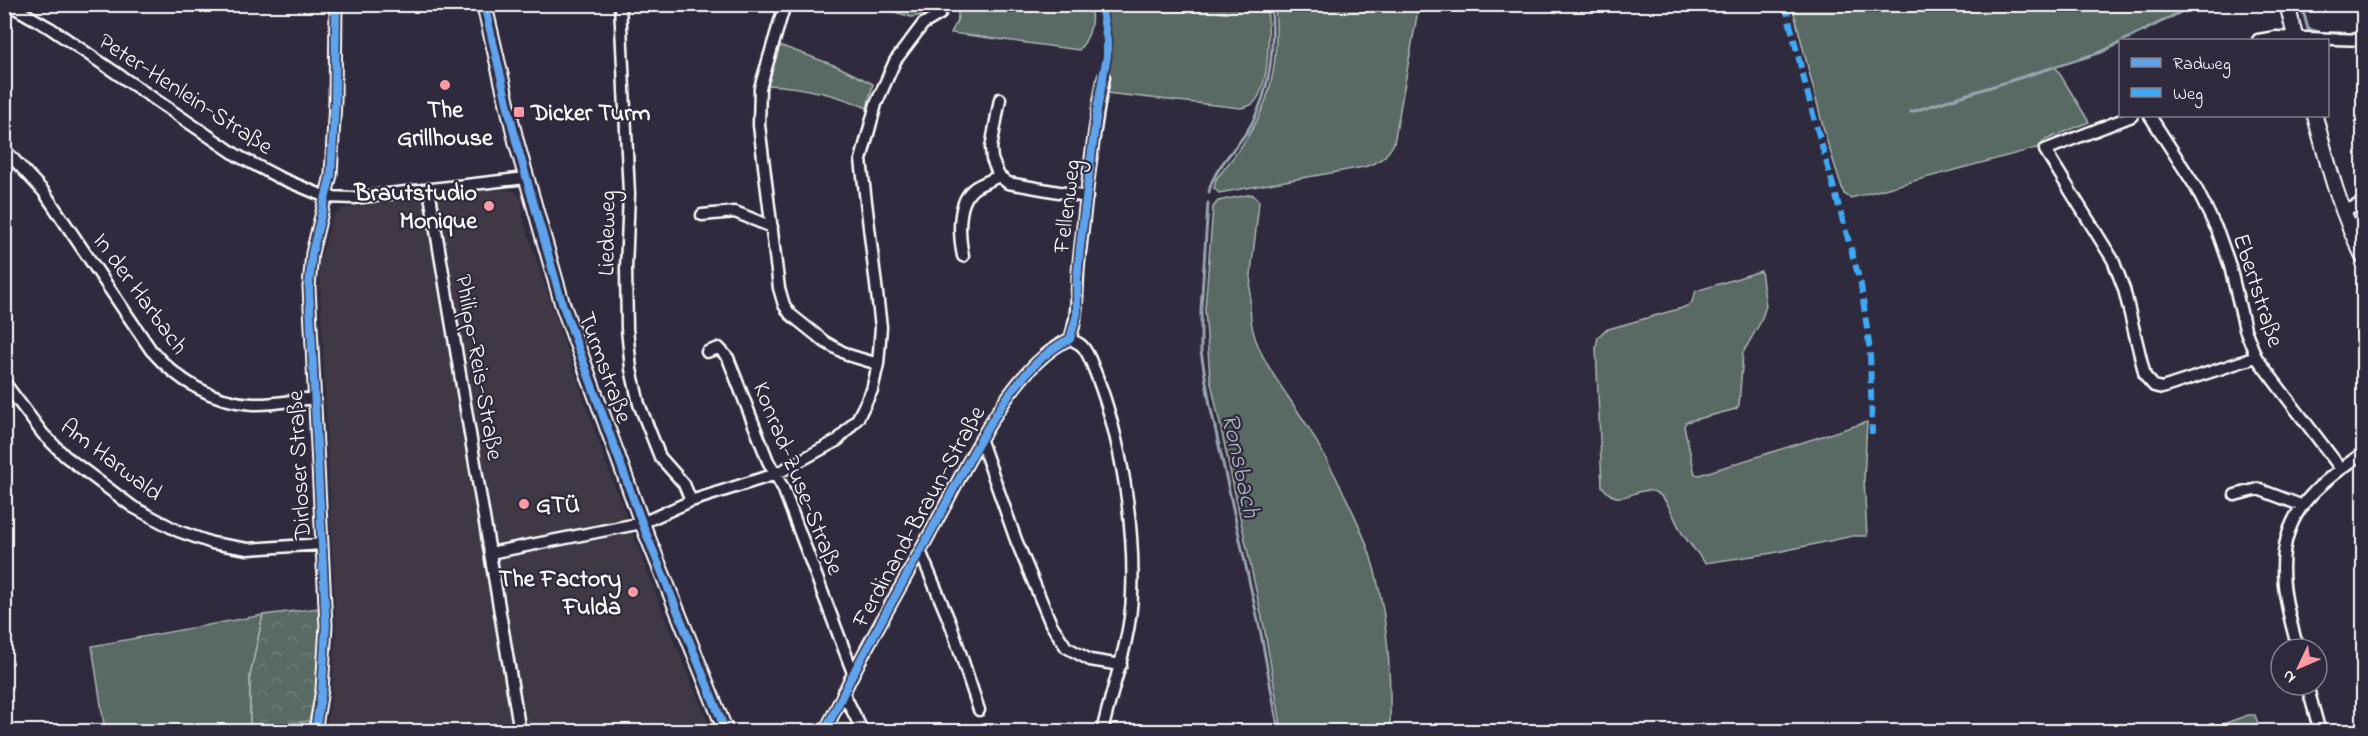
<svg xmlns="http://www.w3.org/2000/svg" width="2368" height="736" viewBox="0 0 2368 736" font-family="'Indie Flower',sans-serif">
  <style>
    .built { fill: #413845 }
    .green { fill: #586b64; stroke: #acb5b2; stroke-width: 1.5 }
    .forest { fill: url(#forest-crowns); stroke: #acb5b2; stroke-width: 1.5 }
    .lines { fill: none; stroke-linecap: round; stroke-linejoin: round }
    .stream { stroke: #97a5b0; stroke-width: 3 }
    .street-casing { stroke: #fff; stroke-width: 15 }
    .secondary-casing { stroke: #fff; stroke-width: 18 }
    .street { stroke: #2f2a3d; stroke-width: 10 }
    .secondary { stroke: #2f2a3d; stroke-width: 14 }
    .quiet { stroke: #3fa9f5; stroke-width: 6; stroke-dasharray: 12 6; stroke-linecap: butt }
    .cycleway-casing { stroke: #2f2a3d; stroke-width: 11 }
    .cycleway { stroke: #60a3ed; stroke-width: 8 }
    .poi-dot { fill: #ff9aa2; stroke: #2f2a3d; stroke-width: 2 }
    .labels { text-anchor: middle; stroke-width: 4.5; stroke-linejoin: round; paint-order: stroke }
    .street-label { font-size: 24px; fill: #fff; stroke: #2f2a3d }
    .poi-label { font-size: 24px; font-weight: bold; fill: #fff; stroke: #2f2a3d; text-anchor: start }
    .water-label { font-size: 26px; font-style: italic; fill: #a8b4be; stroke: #2f2a3d }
  </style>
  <defs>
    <pattern id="forest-crowns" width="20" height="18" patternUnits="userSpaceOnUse" patternTransform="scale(1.5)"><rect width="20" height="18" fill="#586b64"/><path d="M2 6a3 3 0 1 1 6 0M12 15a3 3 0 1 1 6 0" fill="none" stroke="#71817b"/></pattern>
  </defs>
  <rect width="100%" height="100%" fill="#2f2a3d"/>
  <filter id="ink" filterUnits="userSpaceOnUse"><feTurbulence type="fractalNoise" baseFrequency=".0167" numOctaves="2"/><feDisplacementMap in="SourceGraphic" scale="12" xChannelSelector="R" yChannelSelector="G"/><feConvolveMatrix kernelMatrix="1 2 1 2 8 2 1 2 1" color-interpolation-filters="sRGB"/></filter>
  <g filter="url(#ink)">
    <!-- built -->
    <path class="built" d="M501,189L516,192L522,200L523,219L546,289L611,477L673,639L712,731H325L331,701L336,632L319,264L333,215L345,208Z"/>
    <!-- green -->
    <path class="green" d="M873,5H928L919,16L911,17Z
      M951,5H1090C1094,22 1091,36 1079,50L951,33C956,22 964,12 951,5Z
      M1105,5H1267C1269,27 1271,85 1254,103C1251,106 1245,107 1241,108L1106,93L1111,49Z
      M1275,5H1419L1394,143C1387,157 1379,162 1364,167L1219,193L1214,188L1216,179C1265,120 1281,83 1275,5Z
      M1792,5H2194L2102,51L2055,66L2089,122L2043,141L2044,146L1851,198L1844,194L1826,138Z
      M779,45L839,67L873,84L867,108C834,93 803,87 767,85Z
      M1252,194L1259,201C1256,237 1247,284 1251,320C1255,358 1292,399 1311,432C1333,470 1354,509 1369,551C1388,609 1391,671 1390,731H1282L1265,632L1210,378L1205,309L1213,207L1218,201Z
      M1761,271L1766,306L1760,323L1743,353L1739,405L1736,409L1686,422L1684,426L1695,474L1699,475L1867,422L1864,479L1867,536H1853L1773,553L1705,563C1698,553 1689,544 1682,533C1675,522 1669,500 1657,493C1636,482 1621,513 1602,486L1596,347L1598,337L1605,330L1682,308L1691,304L1696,291Z
      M263,615L250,676V729L240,732L105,731L92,646Z
      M2248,715H2255L2261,731H2204Z"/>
    <!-- forest -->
    <path class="forest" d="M319,608C321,645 318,685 309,721L250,729V676L263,615Z"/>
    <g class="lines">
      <!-- stream -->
      <path class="stream" d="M2304,14L2308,29L2323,33L2364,34
        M2125,40L2197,4
        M1911,112L2102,52L2120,43
        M1209,192C1213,169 1236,149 1248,130C1271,92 1275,47 1271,4
        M1208,203L1201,310V352L1210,405L1261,634L1279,732"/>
      <!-- street casing -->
      <g class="street-casing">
        <path id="street" d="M8,4L50,28L238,156L278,177L326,197L354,198L526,178
          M785,4L760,88L759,125L779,288L784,305L790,314L825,342L848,355L878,364
          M2258,40L2276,37L2364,40
          M2132,116L2045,150L2113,260L2124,289L2145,376L2154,386L2162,388L2256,357
          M2150,116L2195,186L2218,232L2230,266L2245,329L2256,357L2341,469
          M4,149L44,192L151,350C177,380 212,402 253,404C272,405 294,400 314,398
          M999,176L992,159L991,148L1000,99
          M429,189L520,732
          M2343,212L2364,202
          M702,215L735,212L772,227
          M963,256C959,236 956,200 976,187C983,183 991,180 999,176L1008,183L1087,197
          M1070,339C1074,341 1079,343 1082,346C1089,353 1092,365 1096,374C1121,438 1135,525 1132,594C1131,639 1112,687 1102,732
          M1070,339C1079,314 1076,288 1079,261C1086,200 1092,137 1104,77
          M707,352L719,348L728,358L768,461L783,488L853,673
          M4,382L43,434L65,456L133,507L178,531L212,543L248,549L322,544
          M981,441L1016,540L1051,624L1066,647L1090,660L1121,665
          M2235,495L2258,489L2303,506
          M691,501L776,474L838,440L858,418L872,390L878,364L881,327L861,160L876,104L895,61L923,24L940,14
          M920,551L951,625L979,710
          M490,553L642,523L691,501L684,484L660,457L639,404L631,369L627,329L626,269L629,194L620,4
          M2298,649C2283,594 2268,539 2313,493C2328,477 2347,465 2364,452
          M2307,685L2320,732
          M843,692L863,732
          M315,732L322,690L326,625L309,287L312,253L331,175L335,101L336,4
          M824,732C835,713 843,693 853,674C881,620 912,567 941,513C970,459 1013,365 1070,339"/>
      </g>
      <!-- secondary casing -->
      <g class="secondary-casing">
        <path id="secondary" d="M484,4L516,141L562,303L642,523L726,732
          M2287,4L2296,40
          M2315,116C2328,165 2340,212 2364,258"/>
      </g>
      <!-- street -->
      <use href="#street" class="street"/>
      <!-- secondary -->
      <use href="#secondary" class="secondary"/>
      <!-- quiet -->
      <path class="quiet" d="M1785,4L1811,107L1861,285L1870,351L1872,434"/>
      <!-- cycleway casing -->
      <g class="cycleway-casing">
        <path id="cycleway" d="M484,4L516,141L562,303L642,523L726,732
          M315,732L322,690L326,625L309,287L312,253L331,175L335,101L336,4
          M824,732C835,713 843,693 853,674C881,620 912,567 941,513C970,459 1013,365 1070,339L1077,314V281L1080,248L1097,110L1107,56V41L1101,4"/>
      </g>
      <!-- cycleway -->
      <use href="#cycleway" class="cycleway"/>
    </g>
  </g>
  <!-- markers -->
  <g class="poi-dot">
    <circle cx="445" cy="85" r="6"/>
    <rect x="513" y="106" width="12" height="12" rx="3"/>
    <circle cx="489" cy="206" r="6"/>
    <circle cx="524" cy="504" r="6"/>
    <circle cx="633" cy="592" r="6"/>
  </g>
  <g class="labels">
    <!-- street labels -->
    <g class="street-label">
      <text transform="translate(186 93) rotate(33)" y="8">Peter-Henlein-Straße</text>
      <text transform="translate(1066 206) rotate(-83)" y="8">Fellenweg</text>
      <text transform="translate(606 233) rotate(-89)" y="8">Liedeweg</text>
      <text transform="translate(2259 290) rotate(72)" y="8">Ebertstraße</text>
      <text transform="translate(141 293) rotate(54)" y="8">In der Harbach</text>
      <text transform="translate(480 367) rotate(80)" y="8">Philipp-Reis-Straße</text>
      <text transform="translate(606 367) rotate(70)" y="8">Turmstraße</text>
      <text transform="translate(112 459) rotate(37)" y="8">Am Harwald</text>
      <text transform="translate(298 465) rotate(-93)" y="8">Dirloser Straße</text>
      <text transform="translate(799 478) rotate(68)" y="8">Konrad-Zuse-Straße</text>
      <text transform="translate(918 516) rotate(-61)" y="8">Ferdinand-Braun-Straße</text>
    </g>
    <!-- poi labels -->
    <g class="poi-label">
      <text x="445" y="117" text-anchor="middle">The<tspan x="445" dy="28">Grillhouse</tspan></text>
      <text x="531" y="120">Dicker Turm</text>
      <text x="477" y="200" text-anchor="end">Brautstudio<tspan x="477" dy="28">Monique</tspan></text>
      <text x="536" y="512">GTÜ</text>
      <text x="621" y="586" text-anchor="end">The Factory<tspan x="621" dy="28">Fulda</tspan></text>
    </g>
    <!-- water labels -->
    <g class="water-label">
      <text transform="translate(1242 465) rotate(78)" y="9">Ronsbach</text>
    </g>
  </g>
  <!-- margin -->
  <rect width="2368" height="736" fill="none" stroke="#2f2a3d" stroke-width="24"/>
  <rect x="12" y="12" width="2344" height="712" fill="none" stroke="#fff" stroke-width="2" filter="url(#ink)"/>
  <!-- legend -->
  <rect x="2119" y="39" width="210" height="78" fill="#2f2a3d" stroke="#827f8b" stroke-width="1.5"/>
  <rect x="2131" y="58" width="30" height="9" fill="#60a3ed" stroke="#827f8b" stroke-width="1.5"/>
  <text x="2173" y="69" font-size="18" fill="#ffffff">Radweg</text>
  <rect x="2131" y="88" width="30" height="9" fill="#3fa9f5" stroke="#827f8b" stroke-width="1.5"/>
  <text x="2173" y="99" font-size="18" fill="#ffffff">Weg</text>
  <!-- north arrow -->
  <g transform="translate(2299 667) rotate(226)"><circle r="28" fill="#2f2a3d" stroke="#827f8b" stroke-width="1.5"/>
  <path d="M0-4.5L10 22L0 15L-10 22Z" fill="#ff9aa2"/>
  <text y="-9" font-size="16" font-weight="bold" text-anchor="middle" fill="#ffffff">N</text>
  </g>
</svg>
